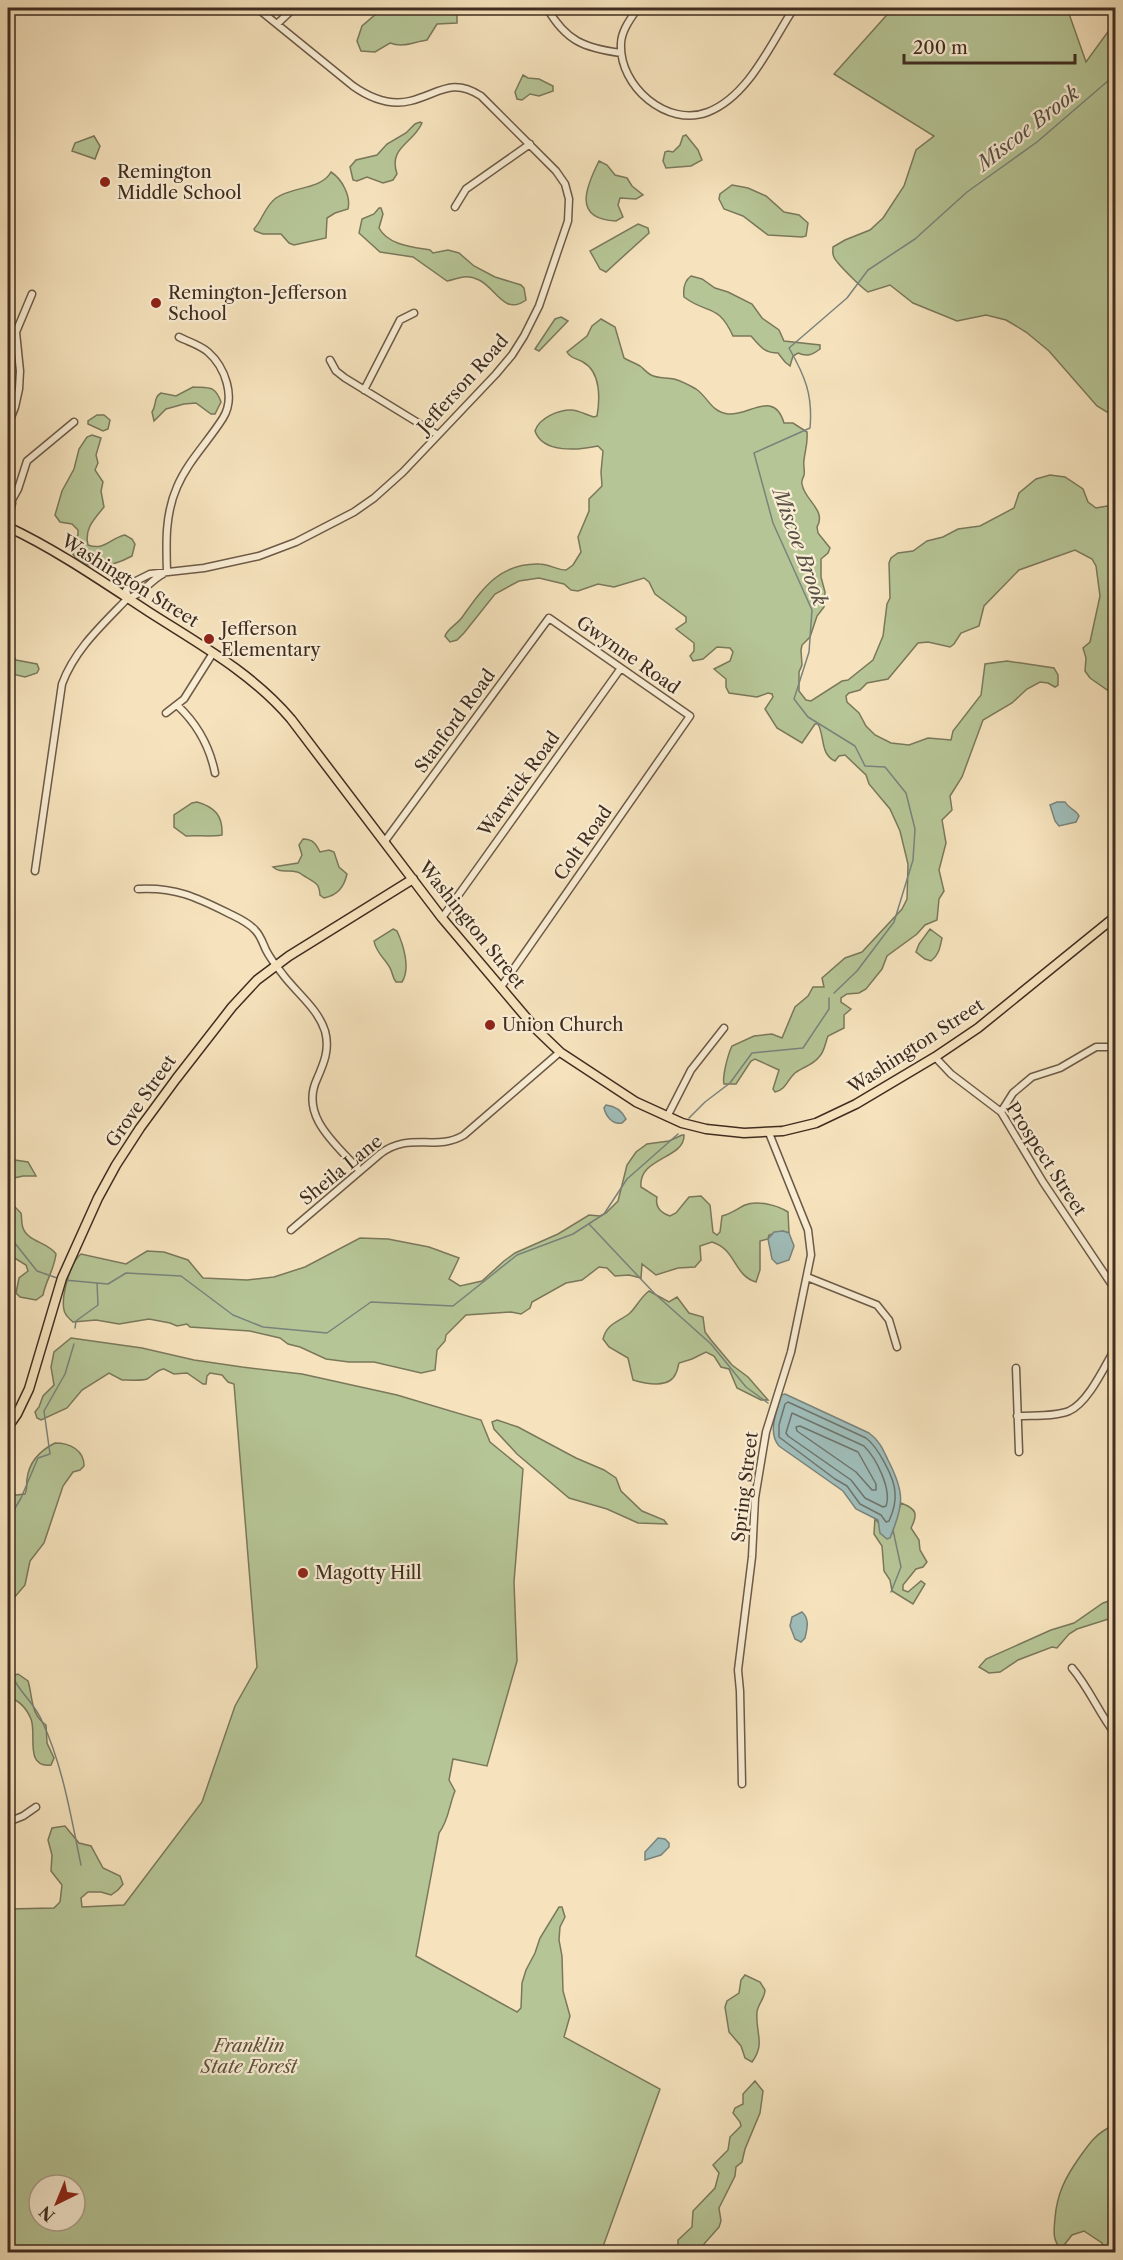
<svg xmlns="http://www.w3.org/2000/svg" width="1123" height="2260" viewBox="0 0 1123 2260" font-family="'Libre Caslon Text',serif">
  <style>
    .green { fill: #b6c596; stroke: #7a785b; stroke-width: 1.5; fill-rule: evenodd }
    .water { fill: #9fbdb9; stroke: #79837c; stroke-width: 1.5 }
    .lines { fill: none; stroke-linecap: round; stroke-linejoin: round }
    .shore { stroke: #6f746c; stroke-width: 1.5 }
    .stream { stroke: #79837c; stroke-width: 1.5 }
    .minor-casing { stroke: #6d5a47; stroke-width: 9 }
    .major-casing { stroke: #3f2c20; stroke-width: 11 }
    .minor { stroke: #f9edd4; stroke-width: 6 }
    .major { stroke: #f6e3bd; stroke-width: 8 }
    .poi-dot { fill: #8f2418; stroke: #f9edd4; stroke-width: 2 }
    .labels { text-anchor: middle; stroke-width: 4.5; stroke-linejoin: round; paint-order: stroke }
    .poi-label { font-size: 18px; fill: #3f2c20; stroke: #f9edd4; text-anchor: start }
    .street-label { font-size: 18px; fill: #3f2c20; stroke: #f9edd4 }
    .park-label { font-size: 18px; font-style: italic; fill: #5d523e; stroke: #f9edd4 }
    .water-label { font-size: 20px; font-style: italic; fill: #575046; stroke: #f9edd4 }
  </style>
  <rect width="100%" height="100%" fill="#f6e3bd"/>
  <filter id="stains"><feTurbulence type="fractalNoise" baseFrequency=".00333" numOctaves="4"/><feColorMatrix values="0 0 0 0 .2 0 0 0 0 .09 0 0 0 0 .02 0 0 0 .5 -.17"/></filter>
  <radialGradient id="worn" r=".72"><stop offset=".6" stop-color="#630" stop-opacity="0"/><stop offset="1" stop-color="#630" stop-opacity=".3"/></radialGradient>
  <!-- green -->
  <path class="green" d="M383,8H451L457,15V23L437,24L427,40C413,42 404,48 390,43L375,52L361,51L357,41L362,26Z
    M893,8H1067L1086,62L1115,22V417L1097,406L1049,351L1026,332L1006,320L986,315L957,321L913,303L890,285L868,292C862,288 836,263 834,257C832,253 833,252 833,247L845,240L870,230L883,218L904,186L916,150L934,136L834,74Z
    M523,75L528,78L539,79L553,86V91L539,96L530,94L522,100L517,99L515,92Z
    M420,122L422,123C413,144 388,147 397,174L393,180L383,183L367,177L357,181L353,180L350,167L356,160L377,155L387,144L406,133L415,124Z
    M686,135L698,150L702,160L691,166L666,168L663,161L665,152L668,151L673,152L680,145L683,136Z
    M94,136L100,146L95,159L72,151L75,143Z
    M599,161L607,165L615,175L627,178L632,186L643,195L636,199L620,198L618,205L623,217L616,221C572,219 586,187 599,161Z
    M331,172C342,179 351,196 348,209L335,213L327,218L326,238L294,245L289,243L281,234H263L255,231L254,229C263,219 265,206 276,198C293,186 321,190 331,172Z
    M732,185L748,188L766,196L784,212L799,215L808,223L806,236L802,237L768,235L743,216L724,209L719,199L720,194Z
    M379,208H381L383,214L379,228C388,245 412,247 430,250L433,253L448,250L459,253L474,266L495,277L521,285L524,288L526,300C504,316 496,288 479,280C465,273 459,279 447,281L413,257L380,252L359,233L362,219L374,214Z
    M638,224L648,228L649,233L606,272L600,269L590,251Z
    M691,276L702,279L715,288L728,292L752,304L762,318L779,330L784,341L820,345V349C812,355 807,357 798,353L793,356L790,366L785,362L778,353C764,353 760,346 751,336H733C718,303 708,315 684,297C683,289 684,281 691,276Z
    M561,317L568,321L539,351L535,349L555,319Z
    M601,319L615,327L624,358C629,361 635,363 640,366C644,369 647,373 651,375C658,379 667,377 674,379C681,381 689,385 696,389C708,397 711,412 728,414C749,416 774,389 784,423H793L807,432C808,444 805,450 804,460C803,465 805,470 804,475C803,479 801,480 802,484C804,500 827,510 817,527L818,533L830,548L828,553L821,559V577L825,592L824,607L817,616L810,637L802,645L801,650L802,665L799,672V691L806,700L811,701L842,681L848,680L873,660L883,636L887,604L890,598L889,563L891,558L898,553L913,551L927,541L943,537L958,529L980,526L1014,508L1019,493L1036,479L1050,475L1065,477L1083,489L1088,502L1096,508L1107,506L1115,510L1116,623L1113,629L1116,640L1115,707L1110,692L1090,678L1085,671L1086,658L1083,648L1090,642L1100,596L1096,566L1092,559L1075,550L1019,570L984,606L979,626L961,633L954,644L950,647L928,642L918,643L888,679L867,683L860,690L849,693L846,696L847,702L859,713L866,726L875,735L891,743L909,745L928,738L951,740L953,731L981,695L985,664L1007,661L1054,668L1058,675V685L1055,687L1048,683L1040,682L1027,689L1012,703L983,720L962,777L950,796L952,810L942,820L946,843L939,870L944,891L939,899L937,920L925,925L917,934L887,956L882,969L866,989L859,993L847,994L841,998V1002L851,1009L844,1015V1028L828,1036C825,1043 825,1051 819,1057C813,1065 803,1067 795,1073C787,1080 786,1090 775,1092L773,1089L779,1070L755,1059L751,1061L736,1084H724C722,1077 728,1054 732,1046L754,1036L772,1034L782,1038L795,1007L808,996L813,987H824L822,978L845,958L862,952L902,909L907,899L908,864L900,831L890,809L869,784L866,775L845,755L839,756L835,761C820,754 825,737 818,724H815L802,743L777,728L765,709L773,697L772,694L768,693L757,697L729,693L726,687V679L714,669L730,661L733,652L730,648L717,647L703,659L693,661L690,656L694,651V643L676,629L686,622V617L655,594L649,582L644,578L614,587L598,584L578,591L571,590L564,584L539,578L519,581L495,594L464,633L457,640L450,642L445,636C448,628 458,624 463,616C483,588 500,563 539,564C549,564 557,570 566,570L573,565L581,552L578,537L589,511V499L602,486L601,472L603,451L598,446C579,450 543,454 535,431C539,418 558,410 571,410C578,410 587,415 594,417L597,416C600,399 601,372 583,362C576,358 571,359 567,352L587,336L592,326Z
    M193,387C209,388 215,385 221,402L215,414H211L196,403L184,404L166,409L154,421L152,412C157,405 153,398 161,393L176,396Z
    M97,415H104L110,420L108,429L103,431L88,424V421Z
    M92,435L101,438L96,455L98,463L95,470L103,482L101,491L104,507C94,519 84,529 88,545C105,551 110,538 125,535L132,539L135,544L132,556C112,567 77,575 69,545L78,535V530L72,524L60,522L55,515L62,491L74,469L79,449L87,437Z
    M8,650L16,660L37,664L39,669L37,673L25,677L8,673Z
    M197,802C215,807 223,816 222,835C210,837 198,835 186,836L174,827V815L192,803Z
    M303,839C313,839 316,844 320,852L329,850L334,852L339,867L347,874C344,887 338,895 324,898L320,895C319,882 315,883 306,877C304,876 299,872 297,872C288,869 281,874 273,867L298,863L302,855L299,845Z
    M393,929L397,931C403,944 411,968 402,982H396C392,977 393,973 390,968C385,958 376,953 374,941Z
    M930,929L942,938C940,947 939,955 931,961L925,959L916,952L919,944Z
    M682,1135H684C685,1159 638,1157 641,1187L657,1197C655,1207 661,1213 670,1216L676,1213L689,1197L701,1196L710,1205L713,1232L717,1235L720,1232L722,1216C731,1214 737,1209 745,1205C757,1200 777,1205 788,1212L789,1233L783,1231L769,1235L768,1239L760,1241V1270L756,1282C734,1276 736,1249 712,1242L700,1246L701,1260L695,1267L678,1268L656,1275L642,1264L641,1278L629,1275L615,1276L607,1268L599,1267L582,1280L566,1283L532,1302L530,1308L521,1314L511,1312L466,1315L446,1335L445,1341L437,1350L435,1370L421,1373L374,1362H349L326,1359L300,1347L288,1344L280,1338L250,1331L190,1327L187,1324L177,1326L170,1323L149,1319L119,1324L96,1320L73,1322C69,1318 65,1316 64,1310C61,1297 70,1262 81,1254L126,1264L147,1251L164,1252L188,1260L203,1278L247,1280L274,1277L305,1267L360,1238L388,1239L429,1247L459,1258L449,1279L460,1286L482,1281L504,1261L515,1253L558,1234L589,1215L600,1216L606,1213L618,1201L627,1165L636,1152L647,1144L669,1141Z
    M8,1159L28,1162L36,1176H23L14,1178L11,1191V1203L21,1213C22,1218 21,1223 23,1228C28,1242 48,1242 56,1254C54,1270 46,1280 43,1295L36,1300L20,1297L16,1293L19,1278L28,1271L26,1265L8,1254Z
    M649,1291L669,1302L677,1297L689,1313L703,1317L705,1332L711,1340L732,1365L748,1377L768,1400H761L737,1388L729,1369L721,1367L714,1356L706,1352L692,1359L679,1363C678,1366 678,1369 676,1373C670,1389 646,1384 633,1380L628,1358L609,1347L603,1339C607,1323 619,1322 630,1313C637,1306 640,1298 649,1291Z
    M71,1338L142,1348L194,1360L242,1367L302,1374L397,1395L481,1420L490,1442L523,1469L514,1582L517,1661L487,1766L453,1759L449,1780L455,1791C449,1805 449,1820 439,1833L416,1956L517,2012L521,2008L522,1983L526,1970L535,1953L540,1938L559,1907H562L565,1917L560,1927L559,1940L562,1956L563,1991L570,2016L564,2037L660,2089L601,2252H8V1909L54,1908L60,1902L62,1885L51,1871L52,1855L48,1840L52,1828L65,1826L79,1843L91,1846L103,1868L120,1876L123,1884L118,1890L111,1895L101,1892H88L81,1898L82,1907L124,1905L202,1802L235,1706L257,1667L234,1384L228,1382L222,1375L210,1373L207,1376L206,1384H203L187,1373L174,1374L164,1369C156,1370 153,1376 147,1379C143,1381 127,1380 122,1380L109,1373L82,1390L67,1408L41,1420L37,1418L35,1412L39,1407L43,1396L54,1385L51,1367L54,1352ZM39,2185H75V2221H39Z
    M497,1420L518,1427L576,1458L604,1470L616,1478L621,1491L642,1511L664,1520L667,1524L638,1523L607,1509L569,1498L517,1454L494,1429L492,1422Z
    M55,1443C70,1443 84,1450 84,1466L80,1470L73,1472L63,1486L44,1543L30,1561L25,1585L8,1605V1496L25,1494C28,1488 26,1485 27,1479C29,1462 41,1450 55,1443Z
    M901,1503C917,1509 918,1514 911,1528L919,1540L920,1550L927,1562L923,1567L916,1569L903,1585V1590L908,1592L921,1581L925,1584L913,1604L892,1591L890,1580L884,1571L882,1546L874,1534L875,1518L880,1525L892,1533Z
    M1115,1599V1617L1077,1629L1069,1634L1057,1648L1052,1647L1018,1660L1000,1672L989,1673L979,1667L986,1659L1051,1630L1074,1623L1103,1603Z
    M18,1674L28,1681C33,1697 30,1714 46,1725L47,1743L54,1758L51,1765C24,1768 37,1734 31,1719C26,1707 19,1701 8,1696V1677Z
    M745,1975L760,1982L765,1990C765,1998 758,2004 757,2012C755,2033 766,2043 752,2062L745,2058L741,2046L729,2032L725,2007L727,2001L739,1993L741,1980Z
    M755,2081L763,2091L760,2113L745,2149L742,2162L736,2167L735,2176L719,2208L721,2221L719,2227L704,2244L703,2252H692L688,2248L680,2249L678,2246V2240L692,2227L693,2211L715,2188L719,2173L713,2165L728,2150L730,2137L741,2126L740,2122L733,2113L735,2108L743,2104V2094Z
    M1112,2126H1116L1115,2252H1106L1102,2243L1084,2231L1072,2235L1061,2249C1052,2240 1054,2230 1055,2218C1057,2194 1065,2178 1079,2158C1089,2144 1095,2134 1112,2126Z"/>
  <!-- water -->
  <path class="water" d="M1057,802H1065C1069,809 1076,810 1079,816L1076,822L1059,826L1055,821L1050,805Z
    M606,1105C615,1106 622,1111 626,1119L622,1123C612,1125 606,1116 604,1108Z
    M783,1231L789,1233L794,1246L789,1260L777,1264L772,1259L768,1239L774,1232Z
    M785,1394L869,1433C879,1440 883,1449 888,1460C905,1493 904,1504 890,1538L887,1539L880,1533L878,1520L856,1509L843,1491L779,1446C767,1432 777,1412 781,1395Z
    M802,1612C810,1619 807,1629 805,1638L801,1642L795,1639L790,1626L792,1617Z
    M658,1838L665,1839L669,1843V1847L661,1855L645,1860V1852Z"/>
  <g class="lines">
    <!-- shore -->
    <path class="shore" d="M788,1402L866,1438C877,1446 895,1478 895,1493C896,1502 893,1512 889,1521L886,1522L881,1515L860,1504L847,1486L835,1479L779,1437V1425L785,1404Z
      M792,1413L864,1446C876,1458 892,1489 886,1506L883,1507L865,1498L851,1480L788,1436L786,1433Z
      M800,1426L858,1452L876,1484V1490H872L856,1472L797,1431L796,1427Z"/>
    <!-- stream -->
    <path class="stream" d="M834,993L857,971L894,922L913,860L915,829L906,793L885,767L865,766L855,746L808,717L794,699L809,652L812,610L773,523L754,453L810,428C813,395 805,376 789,348L847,298L868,270L915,239L967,192L1037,142L1116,74
      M689,1118L705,1102L730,1083L752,1053L803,1048L829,1009V998
      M589,1224L655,1294L711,1344L746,1387L768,1403
      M8,1239L14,1242L37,1271L57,1278
      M64,1280L108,1284L126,1273L181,1276L233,1315L263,1327L327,1333L371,1302L453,1306L517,1255L573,1234L604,1214L627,1179L678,1134
      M75,1328L76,1321L98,1305L97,1283
      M8,1562V1520L21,1498L38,1458L50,1454L44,1411L65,1374L74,1344
      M891,1592L901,1567L893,1530
      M8,1661C12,1688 32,1698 42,1721C63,1766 71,1817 81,1865"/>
    <!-- minor casing -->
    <g class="minor-casing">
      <path id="minor" d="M547,8C566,41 584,48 621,53
        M638,8C631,18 621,31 621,44C619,86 667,128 708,112C749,96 771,43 794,8
        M277,24L294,8
        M455,207L466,189L530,144
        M330,360L336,371L345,378L438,435
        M364,390L400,320L414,313
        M8,425L15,407L19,389L20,371L16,332L32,294
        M8,507L18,489L27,461L74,422
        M8,522L12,503
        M167,572C166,543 165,514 177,487C188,461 208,442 223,418C236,397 225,367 208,352C200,345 189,342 179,337
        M128,598L126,590L134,582L150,574L204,568L259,556L296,542L354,512L374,498L403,472L496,374L512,355L524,336L539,306L568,221L569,199L565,184L556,171L481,96C451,77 439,94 410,101C389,106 370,98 353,86L257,8
        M128,598C140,596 151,580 163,574
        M178,706C197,724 210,748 215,773
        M166,713L184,699L213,653
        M385,841L549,618L690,716L501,987
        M35,871L62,684C75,649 102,625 128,598
        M138,889C175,887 196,897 228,913C238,918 248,922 255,930C261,936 263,944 266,950C271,960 278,968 284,976C298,994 318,1009 325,1031C330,1049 324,1063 317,1079C299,1117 338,1146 360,1171
        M442,918L621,668
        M935,1057L951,1074L1001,1112L1043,1182L1116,1291
        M1001,1112L1013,1093L1032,1077L1060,1068L1096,1047H1116
        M667,1117L691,1070L724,1028
        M291,1230L380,1154C410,1131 436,1152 464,1135L560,1052
        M807,1277L877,1305L889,1320L897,1347
        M1016,1368L1019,1452
        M1017,1416C1033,1415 1054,1417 1069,1411C1089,1402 1105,1365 1116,1347
        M1072,1668C1090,1689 1099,1714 1116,1735
        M742,1784L740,1691L738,1670L752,1557L755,1498L766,1432L791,1352L811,1255L808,1230L769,1133
        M8,1822L23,1816L36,1807"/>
    </g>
    <!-- major casing -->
    <g class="major-casing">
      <path id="major" d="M8,527C57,550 103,582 149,612C199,644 252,673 291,719L442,918L536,1029L560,1052L636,1102L682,1123L706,1129L744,1133L783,1131L816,1123L856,1104L935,1057L978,1028L1116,916
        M8,1427L17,1414L29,1389L62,1278L98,1198L116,1165L140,1128L176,1079L232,1007L257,980L289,956L413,879"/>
    </g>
    <!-- minor -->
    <use href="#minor" class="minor"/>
    <!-- major -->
    <use href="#major" class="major"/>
  </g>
  <!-- markers -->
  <g class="poi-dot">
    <circle cx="105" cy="182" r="6"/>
    <circle cx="156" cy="303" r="6"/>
    <circle cx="209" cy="639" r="6"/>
    <circle cx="490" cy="1025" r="6"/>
    <circle cx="303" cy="1573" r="6"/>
  </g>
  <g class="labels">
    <!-- poi labels -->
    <g class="poi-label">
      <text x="117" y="178">Remington<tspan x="117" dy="21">Middle School</tspan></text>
      <text x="168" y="299">Remington-Jefferson<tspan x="168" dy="21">School</tspan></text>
      <text x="221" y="635">Jefferson<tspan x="221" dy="21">Elementary</tspan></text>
      <text x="502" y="1031">Union Church</text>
      <text x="315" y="1579">Magotty Hill</text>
    </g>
    <!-- street labels -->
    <g class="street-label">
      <text transform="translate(463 384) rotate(-48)" y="6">Jefferson Road</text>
      <text transform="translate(130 581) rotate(32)" y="6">Washington Street</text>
      <text transform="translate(628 655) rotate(35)" y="6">Gwynne Road</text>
      <text transform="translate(455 721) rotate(-54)" y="6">Stanford Road</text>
      <text transform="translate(519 784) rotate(-54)" y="6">Warwick Road</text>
      <text transform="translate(583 843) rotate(-55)" y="6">Colt Road</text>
      <text transform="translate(472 925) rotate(51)" y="6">Washington Street</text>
      <text transform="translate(916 1046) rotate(-33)" y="6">Washington Street</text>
      <text transform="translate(141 1101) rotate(-55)" y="6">Grove Street</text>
      <text transform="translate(1046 1159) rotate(57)" y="6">Prospect Street</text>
      <text transform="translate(341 1170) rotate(-39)" y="6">Sheila Lane</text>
      <text transform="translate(745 1487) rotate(-83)" y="6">Spring Street</text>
    </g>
    <!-- park labels -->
    <g class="park-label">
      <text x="249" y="2052">Franklin<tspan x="249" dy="21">State Forest</tspan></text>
    </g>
    <!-- water labels -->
    <g class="water-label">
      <text transform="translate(1028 128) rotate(-38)" y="7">Miscoe Brook</text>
      <text transform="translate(800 547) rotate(70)" y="7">Miscoe Brook</text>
    </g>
  </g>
  <!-- margin -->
  <rect width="1123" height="2260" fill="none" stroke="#f6e3bd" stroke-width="30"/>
  <rect x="9" y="9" width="1105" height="2242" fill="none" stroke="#3f2c20" stroke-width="3"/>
  <rect x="15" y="15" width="1093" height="2230" fill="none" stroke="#3f2c20" stroke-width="1.5"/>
  <!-- north arrow -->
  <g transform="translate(57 2203) rotate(223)"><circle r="28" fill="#f9edd4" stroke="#afa08c" stroke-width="1.5"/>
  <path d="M0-4.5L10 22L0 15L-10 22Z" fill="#8f2418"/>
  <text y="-9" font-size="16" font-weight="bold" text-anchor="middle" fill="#3f2c20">N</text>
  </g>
  <!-- scale -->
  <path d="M904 54v9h171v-9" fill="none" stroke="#3f2c20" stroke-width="3"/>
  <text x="913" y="54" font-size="18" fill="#3f2c20" stroke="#f9edd4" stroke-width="4.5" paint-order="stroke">200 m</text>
  <rect width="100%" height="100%" filter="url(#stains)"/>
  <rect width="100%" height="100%" fill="url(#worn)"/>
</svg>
